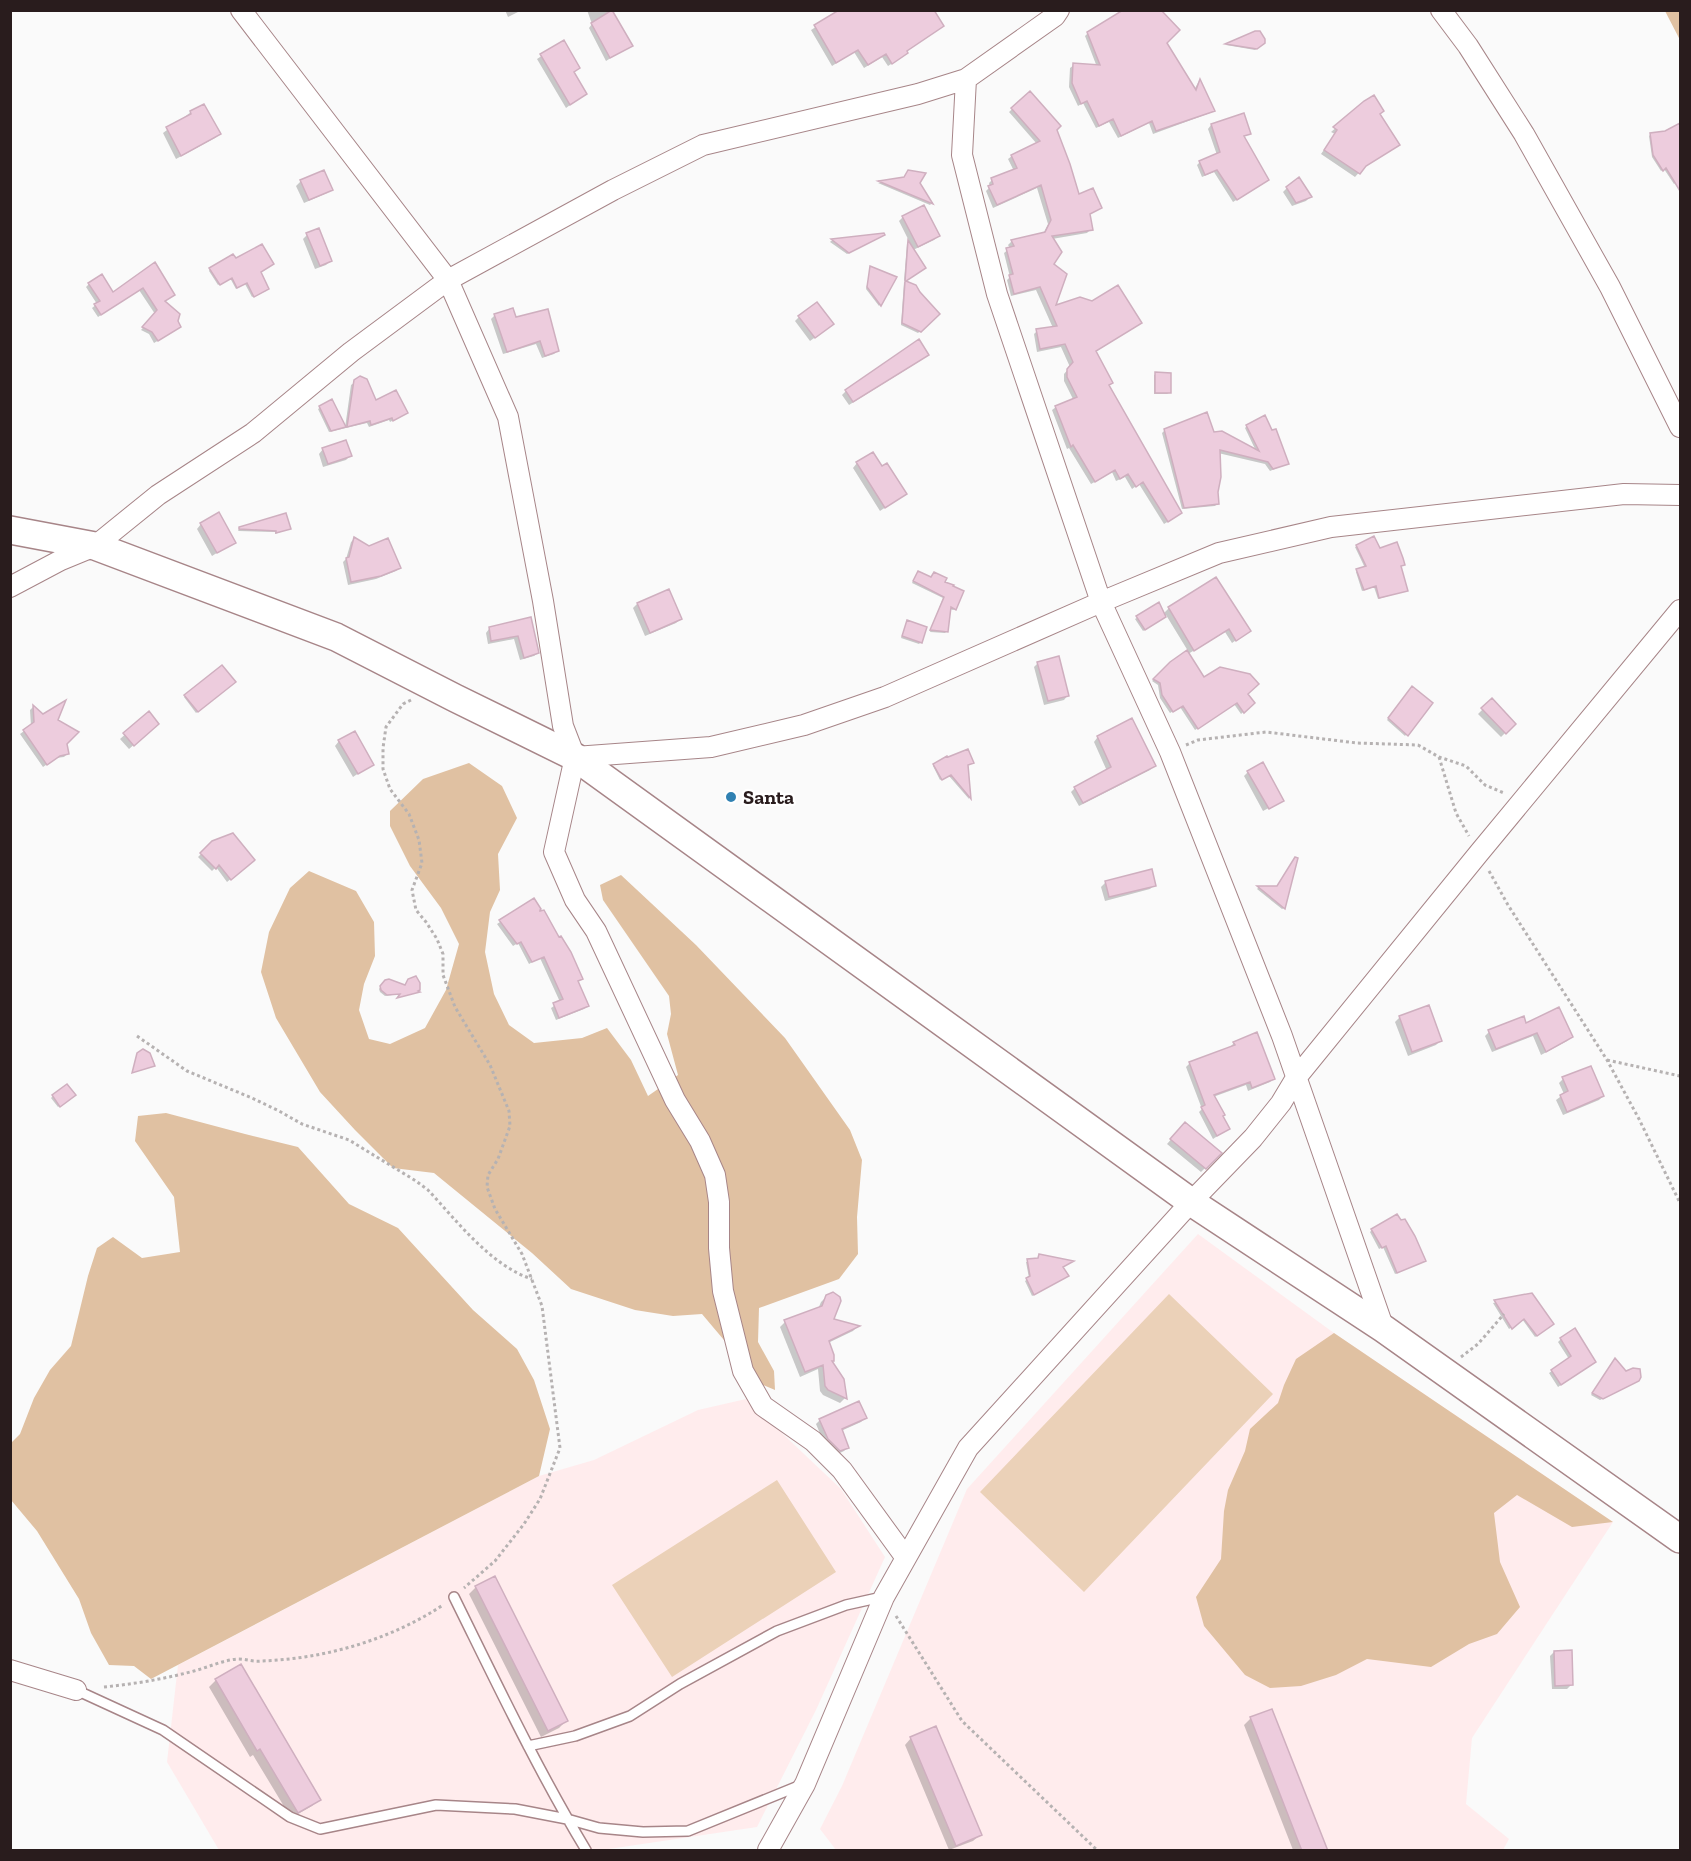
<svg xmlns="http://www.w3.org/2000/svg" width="1691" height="1861" viewBox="0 0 1691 1861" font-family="'Zilla Slab',serif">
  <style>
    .built { fill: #ffeced }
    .green { fill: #ebd1b8 }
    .forest { fill: #e0c1a2 }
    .shadow { fill: #0003 }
    .building { fill: #edccdd; stroke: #cfafbf; stroke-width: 1.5 }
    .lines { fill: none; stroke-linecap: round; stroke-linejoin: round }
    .service-casing { stroke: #a78588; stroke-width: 12 }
    .minor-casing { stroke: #a78588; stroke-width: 22 }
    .secondary-casing { stroke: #a78588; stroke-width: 30 }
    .path { stroke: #b6b2b2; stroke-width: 3; stroke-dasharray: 3 3; stroke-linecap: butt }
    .service { stroke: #fff; stroke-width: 9 }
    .minor { stroke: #fff; stroke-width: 20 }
    .secondary { stroke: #fff; stroke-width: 27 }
    .poi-dot { fill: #3081b2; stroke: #fff; stroke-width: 2 }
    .labels { text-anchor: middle; stroke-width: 4.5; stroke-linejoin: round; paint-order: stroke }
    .poi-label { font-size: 20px; font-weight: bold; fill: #291c1d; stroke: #fff; text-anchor: start }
  </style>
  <rect width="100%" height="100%" fill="#fafafa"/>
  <!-- built -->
  <path class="built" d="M1198,1234L1334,1333L1613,1522L1472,1738L1466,1804L1509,1839L1503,1850H836L820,1829L842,1786L967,1489Z
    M746,1399L841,1489L885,1557L816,1710L757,1827L602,1850H219L167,1762L178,1665L539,1476L594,1460L698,1410Z"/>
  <!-- green -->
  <path class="green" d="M1169,1294L1273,1394L1084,1592L980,1492Z
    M777,1480L836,1572L672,1677L612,1585Z"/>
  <!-- forest -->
  <path class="forest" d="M1665,11H1680V40Z
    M469,763L502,786L517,818L498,854L500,890L490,912L485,952L494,994L509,1025L534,1043L582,1038L607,1028L631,1060L648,1096L678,1075L667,1034L671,1014L669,996L603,900L600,885L621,875L696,945L785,1038L850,1130L862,1160L857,1217L858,1254L839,1279L759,1308L758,1342L774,1371L775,1390L761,1384L702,1314L673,1316L635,1310L571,1289L532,1253L434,1173L393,1168L355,1130L320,1092L276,1018L261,972L269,932L290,888L309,871L356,891L374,922L375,956L364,984L359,1010L369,1039L390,1044L425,1028L446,990L459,944L441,908L410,866L390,826V811L423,779Z
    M166,1113L245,1134L298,1147L349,1204L398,1228L473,1310L517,1349L534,1380L550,1429L539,1476L151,1679L134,1666L109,1665L91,1633L79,1599L37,1531L11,1500L10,1444L20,1434L34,1398L50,1370L71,1346L88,1276L97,1248L113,1237L142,1258L180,1252L174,1197L135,1141L138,1116Z
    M1334,1333L1613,1522L1572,1527L1517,1495L1494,1513L1500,1562L1520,1607L1497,1634L1469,1644L1431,1667L1367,1659L1336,1675L1301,1686L1270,1688L1245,1675L1204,1626L1196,1597L1221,1559L1224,1511L1228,1490L1245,1451L1250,1429L1278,1403L1284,1385L1296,1359Z"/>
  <!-- shadow -->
  <path class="shadow" d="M505,10H522L508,17Z
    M587,10H610L631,45L606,61L589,28L592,24Z
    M832,17L943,26L905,52L902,57L888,66L882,57L864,68L854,52L832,66L811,30Z
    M1255,32L1261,45L1255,50L1226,45Z
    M1088,33L1165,43L1194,90L1199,81L1214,110L1210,113L1153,134L1149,123L1118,138L1109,122L1096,128L1083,103L1078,106L1069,87L1070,68L1074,65L1097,67L1085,36Z
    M563,42L573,73L585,94L566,108L537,59Z
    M1030,93L1055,130L1078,196L1100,208L1089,215L1091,229L1087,233L1052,239L1054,307L1136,326L1095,352L1111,383L1108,386L1177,516L1164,524L1139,484L1132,489L1125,477L1116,481L1112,472L1091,484L1069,448L1067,449L1052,410L1056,407L1073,399L1064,381V374L1070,367L1061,347L1037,352L1034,334L1037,331L1053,328L1036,290L1011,296L1007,280L1010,277L1004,253L1010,248L1008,245L1012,241L1043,234L1048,224L1037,188L993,208L986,191L990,187L989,183L992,180L1014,171L1008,159L1012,156L1037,144L1009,112Z
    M1365,103L1379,114L1363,168L1355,177L1321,154L1335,134L1331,132Z
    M191,112L219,134L215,138L176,159L163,133Z
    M1243,115L1249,133L1243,137L1264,183L1233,202L1214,172L1202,177L1197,165L1200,162L1217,155L1208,129L1211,125Z
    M1680,125V179L1674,184L1664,169L1661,171L1652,157L1649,136L1651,134L1666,133Z
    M323,172L331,189L327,193L304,203L296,186L301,181Z
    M904,178L919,183L931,204L930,205L878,183Z
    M1287,188L1310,197L1306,201L1292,206L1283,192Z
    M903,217L938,236L934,240L913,250L923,269L904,281L907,243L909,241L899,221Z
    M307,235L330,261L326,265L315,269L303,239Z
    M882,235L847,254L830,242L831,241Z
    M155,265L164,301L176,330L154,343L149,334L141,330L155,314L139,290L98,317L92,308L97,304L86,287L89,284L112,294Z
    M871,268L895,278L879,306L866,289Z
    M210,269L259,272L266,291L252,297L245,284L236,289L230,278L218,285L209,271Z
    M904,282L915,286L918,292L938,314L918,333L901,325Z
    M495,315L558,350L554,354L542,358L536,344L503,354L491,319Z
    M799,317L828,328L810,341L795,321Z
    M923,359L849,405L842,395L846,391Z
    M1156,374L1169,393L1167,394H1154V375Z
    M355,382L375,402L406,413L390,422L389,420L369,427L367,423L329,432L318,409L331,401L345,428L351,385Z
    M1247,426L1287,464L1270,471L1265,464L1218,453L1216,492L1217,504L1215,506L1182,509L1162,433L1165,430L1214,434L1256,451L1245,428Z
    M323,449L350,456L346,460L323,467L319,454Z
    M857,463L881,468L905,494L880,511L853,468Z
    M201,524L234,542L212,556L197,529Z
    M240,528L289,529L275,534V532L238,531Z
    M354,539L369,548L399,568L396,571L376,579L348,585L343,562L346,559L351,542Z
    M1357,546L1379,550L1403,565L1400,567L1406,591L1378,599L1374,587L1362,591L1356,572L1365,568L1355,547Z
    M918,572L942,583L955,609L953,610L949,609L946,632L945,633L930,632L943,598L912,583Z
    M1215,579L1249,631L1232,643L1225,632L1188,654L1204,679L1246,694L1251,705L1241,714L1234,704L1195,730L1180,707L1170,713L1160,698L1158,685L1152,681L1171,663L1188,651L1166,615L1143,631L1135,619L1159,604L1163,614L1169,608Z
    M668,591L680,619L676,623L645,636L633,608L637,604Z
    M529,619L538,653L534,656L520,660L514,639L488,644L486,633L489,629Z
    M907,622L921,642L919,644L901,638Z
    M1038,663L1068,695L1064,700L1044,705L1034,667Z
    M222,667L234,682L196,713L184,697Z
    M1412,688L1431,704L1405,736L1387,720Z
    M1492,700L1514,724L1501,737L1478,714Z
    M33,707L42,716L56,721L66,743L67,754L64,757L56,758L43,767L20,734L31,726L30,710Z
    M149,713L153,728L129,749L120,739Z
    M1131,720L1154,766L1150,770L1079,806L1071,792L1075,788L1107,771L1094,742L1097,738Z
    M339,741L372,764L353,777L335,746Z
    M970,764L967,766L969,799L949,776L940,780L933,766L934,765Z
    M1248,772L1280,802L1263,811L1244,776Z
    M213,842L250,863L227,882L216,867L212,871L198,857Z
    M1151,871L1155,885L1150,889L1105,901L1101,887L1105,883Z
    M1258,888H1277L1284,908L1282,909L1257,889Z
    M534,900L540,913L581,979L577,982L587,1006L584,1009L556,1020L551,1008L560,1002L540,958L529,964L518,943L513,946L497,924Z
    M383,983L416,992H417L397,998L400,994L385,996L380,992L379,989Z
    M1428,1007L1440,1041L1436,1045L1408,1056L1395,1022L1399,1018Z
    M1526,1025L1571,1036L1567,1041L1541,1055L1533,1036L1492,1052L1485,1036L1489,1032Z
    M1234,1043L1274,1078L1270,1082L1248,1091L1246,1085L1213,1097L1228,1129L1213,1139L1199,1112L1202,1109L1186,1067L1190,1063L1231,1048L1230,1047Z
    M1563,1079L1603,1096L1599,1100L1563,1115L1556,1100L1564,1094L1559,1083Z
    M74,1095L58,1107L51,1098L53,1096Z
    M1181,1128L1220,1153L1201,1172L1167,1144Z
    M1372,1230L1424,1261L1395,1274L1383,1247L1379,1249L1370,1232Z
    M1039,1256L1062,1267L1065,1277L1032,1296L1025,1281L1029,1278L1026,1262L1037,1260Z
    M1532,1295L1551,1326L1535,1337L1522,1319L1509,1329L1493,1303Z
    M827,1296L832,1320L857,1327L853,1331L828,1343L831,1362L843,1379L845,1398L840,1403L823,1395L820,1391L818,1369L800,1377L780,1327L785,1322L818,1309L821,1302Z
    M1561,1339L1592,1364L1558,1387L1549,1373L1569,1359L1558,1342Z
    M1614,1362L1635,1382L1600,1400L1591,1395Z
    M865,1418L861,1422L841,1431L848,1447L844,1451L836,1455L824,1443L816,1424L820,1420Z
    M476,1587L566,1721L559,1728L541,1737L469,1594Z
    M1554,1652L1572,1684L1567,1689H1552L1550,1656Z
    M216,1680L319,1799L312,1806L291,1818L253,1755L250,1757L209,1687Z
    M1271,1711L1327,1850H1293L1244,1725L1250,1719Z
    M911,1738L980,1835L973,1841L949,1850L905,1745Z"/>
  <!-- building -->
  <path class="building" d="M612,10L633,46L610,58L591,23Z
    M839,10H934L944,26L907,51L908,53L892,64L886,54L868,65L858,50L836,63L814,25Z
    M1123,10H1161L1180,30L1167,43L1196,90L1200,79L1215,111L1156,131L1152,121L1121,136L1113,119L1099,126L1087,101L1081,104L1072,83L1073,63L1100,65L1087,32Z
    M1255,31H1260L1265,39V43L1257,49L1225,44Z
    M564,40L580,68L574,72L587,94L570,105L540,54Z
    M1030,91L1061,126L1057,130L1070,164L1079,194L1093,188L1102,208L1090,214L1093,230L1052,236L1062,252L1054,264L1067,274L1056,305L1080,297L1092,301L1118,285L1142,323L1096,351L1113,383L1109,385L1182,513L1168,522L1143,482L1136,487L1128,474L1120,479L1115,470L1095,482L1073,445L1071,447L1055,406L1077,397L1067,377V369L1073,362L1065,344L1040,349L1036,329L1057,326L1040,287L1014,294L1009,275L1013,274L1006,248L1014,246L1011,240L1045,232L1051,220L1041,185L997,205L988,186L993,184L991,178L1017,168L1011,155L1040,141L1011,108Z
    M1374,95L1384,111L1380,114L1400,145L1366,166L1360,174L1324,150L1337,130L1333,127L1364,101Z
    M204,104L221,134L181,156L166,127L191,114L190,111Z
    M1244,113L1251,134L1244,136L1269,180L1237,200L1217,170L1205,175L1199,161L1220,152L1211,124Z
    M1680,123V191L1666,168L1663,171L1653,155L1650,133L1665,131Z
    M324,170L333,190L309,200L300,180Z
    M908,170L926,173L920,183L933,204L878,181L904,177Z
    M1299,177L1312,197L1296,203L1286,187Z
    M924,205L940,236L918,247L902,216Z
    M319,228L332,261L320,266L306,233Z
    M884,233L885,235L849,253L831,239Z
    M908,240L926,268L906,281L916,285L920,292L940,314L921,332L902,323Z
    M262,244L274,264L261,272L269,289L254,297L247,283L237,288L232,278L220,285L209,268L233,254L236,258Z
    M155,262L175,295L165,301L180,314L178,321L181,327L158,341L152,332L142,327L157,310L143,288L101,315L94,304L100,301L88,283L102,274L113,292Z
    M870,266L897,277L881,306L867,287Z
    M817,302L834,324L815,338L798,316Z
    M513,308L516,317L548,309L559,351L545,356L540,341L507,352L494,314Z
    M919,339L929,355L853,402L845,390Z
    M1155,372L1171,373V393H1155Z
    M360,376L367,379L376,400L396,390L408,413L393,421L392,418L371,425L370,421L347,427L354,380Z
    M332,399L346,427L331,431L319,406Z
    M1207,412L1214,432L1222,431L1259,451L1246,425L1265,415L1272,430L1276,429L1289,464L1273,469L1268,462L1220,450L1221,477L1218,492L1219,504L1184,508L1164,429Z
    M346,440L352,456L328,464L322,448Z
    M873,452L882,466L887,463L907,494L885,508L856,462Z
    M219,512L236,543L217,553L200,523Z
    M286,513L291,529L276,533V531L239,529V527Z
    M1374,536L1380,548L1397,542L1403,558L1405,565L1401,566L1408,591L1379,598L1376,586L1364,590L1356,569L1366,566L1356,545Z
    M354,537L369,546L388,538L401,568L381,576L351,582L346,558L349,557Z
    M918,571L931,577L934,572L947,578L945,582L954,585L953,586L964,591L956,610L951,607L948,632L930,630L944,597L913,581Z
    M1216,577L1251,631L1236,641L1229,629L1194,651L1168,607Z
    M669,589L682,619L650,633L637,603Z
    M1159,602L1166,617L1145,630L1136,616Z
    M531,617L539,653L524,658L518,636L491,641L489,627Z
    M907,620L927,627L922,643L902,636Z
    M1187,650L1204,677L1220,667L1250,674L1259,684L1248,694L1255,703L1244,713L1237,703L1198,729L1183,706L1173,712L1162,695L1160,683L1153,679L1170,662Z
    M1059,656L1069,696L1048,701L1037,662Z
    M222,665L236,682L198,712L184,695Z
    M1412,686L1433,703L1408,736L1388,718Z
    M1492,698L1516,724L1506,734L1481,708Z
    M66,700L58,720L79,732L67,744L69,754L60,756L47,765L23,730L34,722L33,705L43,714Z
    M149,711L159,724L134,746L123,733Z
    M1132,718L1156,766L1083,803L1074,787L1111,767L1097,736Z
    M355,731L374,765L358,774L338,740Z
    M968,749L974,763L968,765L971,799L951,775L942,780L933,764L947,756L948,757Z
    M1263,762L1284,801L1269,809L1247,771Z
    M233,833L255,860L231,880L219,865L216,869L200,853L212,841Z
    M1295,857L1298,858L1285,909L1257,886H1277Z
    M1152,869L1156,886L1109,897L1105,881Z
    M534,898L541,909L540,910V911L544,910L559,937L561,936L571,952L583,979L578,981L589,1006L559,1018L553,1003L563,999L544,957L532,962L521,942L517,944L499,920Z
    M416,976L420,983V990L418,991L420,992L397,998L400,994L387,995L381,990L380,986L385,980L389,979L405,985L408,979Z
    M1429,1005L1442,1041L1412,1052L1399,1016Z
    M1559,1007L1573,1037L1546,1052L1537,1033L1496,1049L1488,1030L1524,1016L1526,1023Z
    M1257,1032L1275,1079L1252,1088L1250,1082L1214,1095L1225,1115L1223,1116L1230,1129L1217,1136L1201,1107L1205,1105L1189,1062L1235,1045L1233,1042Z
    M143,1049L150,1053L155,1066L132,1073L137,1053Z
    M1591,1066L1604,1096L1567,1112L1560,1095L1568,1091L1562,1077Z
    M67,1084L76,1095L60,1107L52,1095Z
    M1185,1122L1222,1153L1206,1169L1170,1139Z
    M1397,1214L1401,1220L1405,1219L1415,1236L1426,1261L1397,1273L1386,1246L1382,1248L1371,1229Z
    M1039,1254L1074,1261L1063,1267L1069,1276L1034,1295L1026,1278L1030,1276L1027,1259L1038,1258Z
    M833,1292L840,1297L841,1301L834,1319L860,1326L829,1341L834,1355V1361H832L844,1379L847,1399L828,1390L825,1386L823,1365L805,1372L784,1320L822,1306L826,1295Z
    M1532,1293L1554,1324L1537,1336L1524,1319L1512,1329L1494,1300Z
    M1575,1328L1596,1362L1561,1385L1551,1370L1571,1356L1560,1338Z
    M1615,1358L1626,1371L1633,1368L1640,1369L1641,1377L1639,1381L1603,1399L1592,1393Z
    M859,1401L867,1418L842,1429L849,1448L840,1451L828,1439L819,1419Z
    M495,1576L568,1721L548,1731L475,1586Z
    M1572,1650L1573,1685L1555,1686L1554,1651Z
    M241,1664L321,1800L298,1813L260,1749L257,1751L215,1679Z
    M1272,1709L1328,1851H1302L1250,1717Z
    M936,1726L982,1835L956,1846L910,1737Z"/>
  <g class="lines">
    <!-- service casing -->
    <g class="service-casing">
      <path id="service" d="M454,1597C496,1682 537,1769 586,1850
        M76,1690L163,1730L290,1817L320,1829L436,1805L515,1809L567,1819L599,1828L643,1832L688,1831L801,1785
        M528,1746L575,1736L630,1716L680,1684L777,1631L846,1605L882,1597"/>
    </g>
    <!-- minor casing -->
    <g class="minor-casing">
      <path id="minor" d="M241,10L448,280L508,417L543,601L563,726L575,757L554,852L575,900L596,931L675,1100L700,1141L715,1175L719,1202V1248L723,1291L743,1371L763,1406L813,1441L842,1470L906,1558
        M1441,10L1468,46L1524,134L1610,287L1680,427
        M966,79L962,155L997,294L1101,602L1170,752L1282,1036L1384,1329
        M10,587L61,560L95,546L158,495L253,433L351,352L448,280L613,190L703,145L918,94L966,79L1055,16L1059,10
        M575,757L711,747L804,725L885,697L1101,602L1219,553L1331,527L1624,494L1680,495
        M10,1670L76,1690
        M768,1850L805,1784L884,1597L968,1448L1191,1202L1253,1138L1281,1103L1296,1078L1479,853L1680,610"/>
    </g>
    <!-- secondary casing -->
    <g class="secondary-casing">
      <path id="secondary" d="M10,530L95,546L336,637L455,698L575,757L1191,1202L1384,1329L1680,1539"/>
    </g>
    <!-- path -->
    <path class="path" d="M411,700L403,704L386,727L383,748V769L390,789L409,814L419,840L422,863L412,890L416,910L426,922L437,939L443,954V975L455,1007L490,1065L509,1111L510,1126L498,1159L488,1175L487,1187L495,1209L522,1254L542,1306L560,1448L540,1499L524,1524L495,1561L464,1588
      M1186,745L1198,740L1266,732L1357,743L1418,745L1439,757L1466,766L1485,785L1504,793
      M1439,757L1456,813L1469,836
      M1489,871L1508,905L1607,1060L1639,1119L1680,1203
      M137,1036L187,1071L252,1098L279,1111L302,1124L349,1140L416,1181L428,1190C457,1221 491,1266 532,1279
      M1607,1060L1680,1076
      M1461,1357L1478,1344L1504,1314
      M896,1616L962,1721L1097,1850
      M104,1687C134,1684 164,1679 194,1671C209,1667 223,1660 238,1659C246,1659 253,1662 261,1661C324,1659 390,1640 443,1605"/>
    <!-- service -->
    <use href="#service" class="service"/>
    <!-- minor -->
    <use href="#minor" class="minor"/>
    <!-- secondary -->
    <use href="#secondary" class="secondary"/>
  </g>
  <!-- markers -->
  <circle class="poi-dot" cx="731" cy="797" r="6"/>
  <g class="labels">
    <!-- poi labels -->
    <g class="poi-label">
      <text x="743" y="804">Santa</text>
    </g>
  </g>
  <!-- border -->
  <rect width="1691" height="1861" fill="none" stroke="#291c1d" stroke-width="24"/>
</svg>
